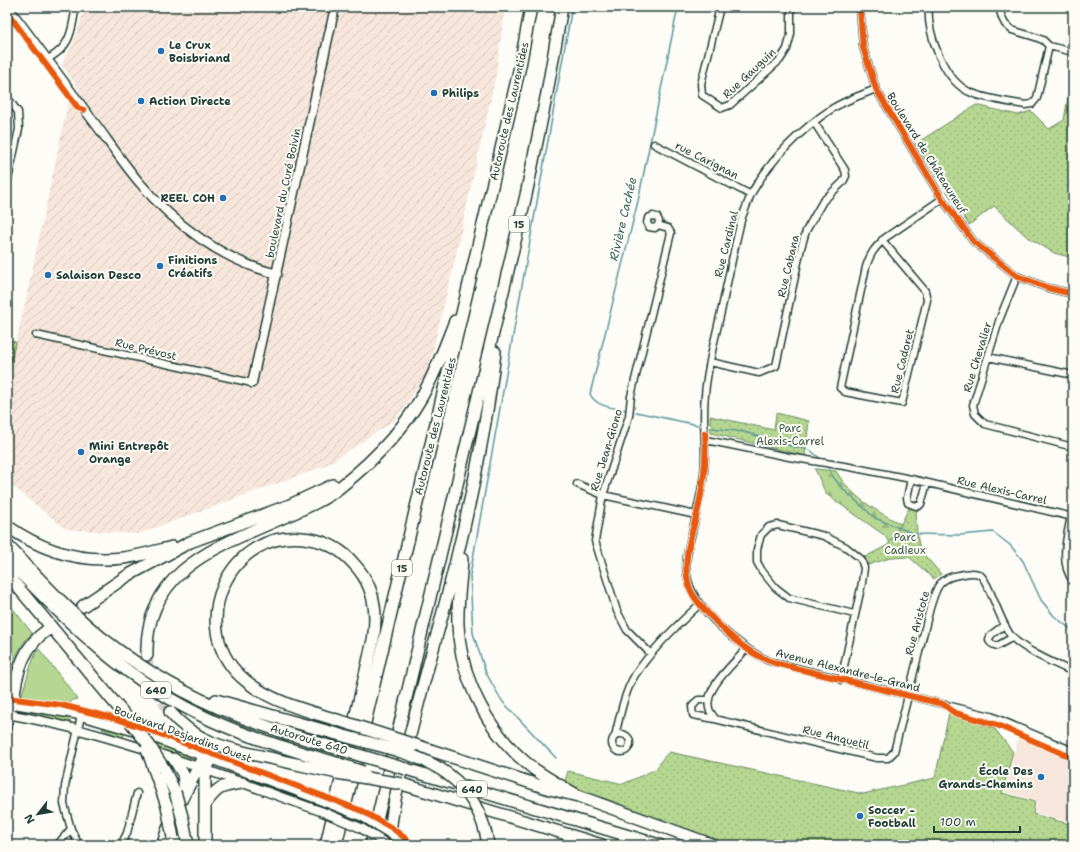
<svg xmlns="http://www.w3.org/2000/svg" width="1080" height="852" viewBox="0 0 1080 852" font-family="'Shantell Sans',sans-serif">
  <style>
    .built { fill: #f7e6db }
    .industrial { fill: url(#industrial-furrows) }
    .green { fill: #b5d791; stroke: #6a8a62 }
    .forest { fill: url(#forest-firs); stroke: #6a8a62 }
    .park { fill: url(#park-dots); stroke: #6a8a62 }
    .lines { fill: none; stroke-linecap: round; stroke-linejoin: round }
    .stream { stroke: #5c989b; stroke-width: 1.5 }
    .highway-tunnel { stroke: #d1d6d0; stroke-width: 11; stroke-dasharray: 11 5.5; stroke-linecap: butt }
    .street-casing { stroke: #1f3d34; stroke-width: 9 }
    .secondary-casing { stroke: #1f3d34; stroke-width: 11 }
    .highway-casing { stroke: #1f3d34; stroke-width: 14 }
    .street { stroke: #fdfcf7; stroke-width: 6 }
    .secondary { stroke: #fdfcf7; stroke-width: 8 }
    .highway { stroke: #fdfcf7; stroke-width: 11 }
    .secondary-bridge-casing { stroke: #1f3d34; stroke-width: 11; stroke-linecap: butt }
    .highway-bridge-casing { stroke: #1f3d34; stroke-width: 14; stroke-linecap: butt }
    .secondary-bridge { stroke: #fdfcf7; stroke-width: 8 }
    .highway-bridge { stroke: #fdfcf7; stroke-width: 11 }
    .cycleway-casing { stroke: #fdfcf7; stroke-width: 8 }
    .cycleway { stroke: #e8590c; stroke-width: 6 }
    .poi-dot { fill: #1f6fb2; stroke: #fdfcf7; stroke-width: 1.5 }
    .labels { text-anchor: middle; stroke-width: 4; stroke-linejoin: round; paint-order: stroke }
    .shield { fill: #fdfcf7; stroke: #62766e; stroke-width: 1 }
    .shield-label { font-size: 10px; font-weight: bold; fill: #1f3d34 }
    .poi-label { font-size: 11px; font-weight: bold; fill: #1f3d34; stroke: #fdfcf7; text-anchor: start }
    .street-label { font-size: 11px; fill: #1f3d34; stroke: #fdfcf7 }
    .park-label { font-size: 11px; fill: #3d5c47; stroke: #fdfcf7 }
    .water-label { font-size: 12px; font-style: italic; fill: #38635f; stroke: #fdfcf7 }
  </style>
  <defs>
    <pattern id="industrial-furrows" width="10" height="10" patternUnits="userSpaceOnUse"><rect width="10" height="10" fill="#f7e6db"/><path d="M-1 1l2-2M0 10L10 0M9 11l2-2" fill="none" stroke="#d3c6bd"/></pattern>
    <pattern id="forest-firs" width="22" height="20" patternUnits="userSpaceOnUse"><rect width="22" height="20" fill="#b5d791"/><path d="M5 1l3.5 6h-7zM16 11l3.5 6h-7z" fill="#9bb97e"/></pattern>
    <pattern id="park-dots" width="8" height="8" patternUnits="userSpaceOnUse"><rect width="8" height="8" fill="#b5d791"/><path d="M2 2h.1M6 6h.1" fill="none" stroke="#9bb97e" stroke-width="1.8" stroke-linecap="round"/></pattern>
  </defs>
  <rect width="100%" height="100%" fill="#fdfcf7"/>
  <filter id="ink" filterUnits="userSpaceOnUse"><feTurbulence type="fractalNoise" baseFrequency=".025" numOctaves="2"/><feDisplacementMap in="SourceGraphic" scale="8" xChannelSelector="R" yChannelSelector="G"/><feConvolveMatrix kernelMatrix="1 2 1 2 8 2 1 2 1" color-interpolation-filters="sRGB"/></filter>
  <g filter="url(#ink)">
    <!-- built -->
    <path class="built" d="M1018,739L1045,749L1073,761V823L1035,813L1037,801L1004,792Z"/>
    <!-- industrial -->
    <path class="industrial" d="M85,7H505L496,75L452,272L427,374L395,420L325,466L138,534L66,529L7,482V375L20,326L69,99L80,91L62,65L65,56L72,47Z"/>
    <!-- green -->
    <path class="green" d="M7,601L32,633C14,651 13,666 7,690Z
      M39,649L78,699L73,700L69,704L21,697L30,668L37,650Z
      M24,710C37,711 65,712 72,723L70,724C58,721 32,718 24,710Z
      M103,728L124,734L123,738L102,729Z
      M152,741L185,754L195,761V762L157,749Z"/>
    <!-- forest -->
    <path class="forest" d="M815,469L836,471C852,498 875,510 901,524L890,543L884,535L826,494Z"/>
    <!-- park -->
    <path class="park" d="M1070,86L1073,87V258L1054,253L1026,236L994,206L969,225L915,144L976,105L1018,115L1031,111L1049,129L1064,120Z
      M7,340L16,342L7,375Z
      M776,413L809,421L805,456L711,433L710,416L774,430Z
      M910,506H916L917,535L920,550L941,574L934,579L909,557L890,558L868,565L865,557L888,545L901,524Z
      M949,713L995,729L1013,752L1002,793L1035,802L1033,814L1073,825V845H727L580,789L565,781L568,771L623,784L656,769L663,758L669,752L863,794L935,778Z"/>
    <g class="lines">
      <!-- stream -->
      <path class="stream" d="M626,410C613,408 596,407 590,394L638,201L678,7
        M636,412L698,425
        M712,428L744,432L791,446L810,450L822,460
        M826,464L834,478L843,489L875,518L914,534L960,535L993,532L1010,545L1023,561L1041,600L1054,616L1073,631
        M556,758L502,701L486,673L473,633L470,575L572,7"/>
      <!-- highway-tunnel -->
      <path class="highway-tunnel" d="M147,655C148,677 157,694 170,712"/>
      <!-- street casing -->
      <g class="street-casing">
        <path id="street" d="M720,7L701,84L702,95L722,108L730,105L780,60L787,49L791,34V7
          M860,7L863,47L876,89L942,199L974,242L1017,276L1048,288L1073,294
          M929,7C926,34 945,83 972,93C986,99 1010,102 1025,105L1032,104L1037,98L1049,46
          M999,7L1002,18L1005,24L1012,30L1035,37L1043,40L1049,46L1073,52
          M7,20L14,15
          M48,59C53,56 59,52 63,47C72,37 73,20 76,7
          M876,89C861,95 846,100 833,108C801,129 770,160 751,194C748,202 745,210 742,217C734,248 728,280 721,312C715,339 707,367 705,395C702,421 707,447 704,473C702,490 698,507 694,524C690,542 683,562 688,580C695,610 742,649 769,661L991,716L1073,751
          M7,97L18,112L19,129L7,184
          M654,144L751,195
          M882,240L925,291L927,300L902,403L845,392L840,388L866,267C871,252 874,249 885,238L942,199
          M1017,276L1000,318L973,405L975,414L985,424L1073,447
          M36,335L252,383
          M988,357L1073,375
          M710,362L759,373L776,366L801,248L806,231L823,201L843,182L846,176L845,170L814,122
          M706,440L789,457L850,467L911,479L1073,517
          M911,479L907,498L908,503L916,506H919L921,504L927,483
          M577,484L603,495L696,515
          M1071,516C1067,537 1059,563 1073,581
          M1005,625C998,630 978,640 997,646L1013,637
          M746,649C735,663 704,688 709,708C709,711 713,715 715,719L877,758H888L894,752L930,608C936,590 937,578 959,575C965,574 975,571 980,575C989,581 1001,625 1012,637C1025,651 1056,664 1073,672
          M651,654L627,630L617,611L595,541L603,495L629,416L631,396L671,233L668,228L658,225L655,228L649,227L647,223L648,218L653,216L657,217L659,221L658,225
          M841,680L862,583L864,568L861,559L846,547L824,536L778,525L769,527L761,535L757,549V562L762,571L775,587L789,598L854,614
          M709,700H698L692,707L693,715L715,719
          M7,730L13,704
          M612 743a9 9 0 1 1 18 0a9 9 0 1 1-18 0Z
          M615,736C620,716 624,693 635,675C652,649 677,625 700,604
          M57,845L71,829
          M79,845L71,829L64,804L65,786L81,716
          M121,845L127,833L137,793"/>
      </g>
      <!-- secondary casing -->
      <g class="secondary-casing">
        <path id="secondary" d="M8,7C37,45 65,84 94,122C109,142 123,163 139,182C174,224 223,261 277,274
          M252,383L335,7
          M7,703L74,714L149,736L325,802
          M7,714C116,733 219,775 323,812
          M397,838L405,845"/>
      </g>
      <!-- highway casing -->
      <g class="highway-casing">
        <path id="highway" d="M7,526C41,550 81,563 123,558C140,556 156,551 172,547
          M7,545C38,577 67,610 102,638C143,670 188,696 236,715C270,729 307,739 342,750
          M7,559C71,626 127,682 213,721C253,739 296,751 339,764
          M462,559C461,581 457,603 458,625C461,681 489,735 534,769C548,779 563,787 578,796
          M7,574L124,714
          M83,606L127,576L190,542L290,505L333,485
          M147,655C144,567 223,545 289,515C307,507 324,500 339,488C376,459 409,425 429,383C439,363 447,341 455,321
          M216,700L337,734
          M13,704C15,677 22,647 46,631
          M170,712C197,745 234,750 274,759C295,764 316,768 337,773
          M415,745L550,789L578,796L713,845
          M174,759L183,774L185,791
          M154,769L167,806
          M164,769L175,792
          M406,769L659,845
          M402,784L602,845
          M205,804C218,787 220,786 242,783
          M183,820L188,845
          M486,834L488,845
          M163,845C170,813 191,787 203,756
          M205,845V777L210,759
          M326,845L373,640C378,612 374,585 354,564C343,551 327,542 310,539C229,524 182,630 246,681C274,704 313,712 347,723
          M336,845L504,136L520,66L531,7
          M371,845L526,195L547,93L562,7
          M389,845C391,812 399,779 407,747C417,707 428,667 439,627C463,538 485,443 495,352"/>
      </g>
      <!-- street -->
      <use href="#street" class="street"/>
      <!-- secondary -->
      <use href="#secondary" class="secondary"/>
      <!-- highway -->
      <use href="#highway" class="highway"/>
      <!-- secondary-bridge casing -->
      <g class="secondary-bridge-casing">
        <path id="secondary-bridge" d="M325,802L363,817L397,838
          M323,812L361,828L388,845"/>
      </g>
      <!-- highway-bridge casing -->
      <g class="highway-bridge-casing">
        <path id="highway-bridge" d="M124,714L149,745L164,769
          M347,723L415,745
          M337,734C402,753 467,758 486,834
          M147,749L154,769
          M342,750L406,769
          M339,764L363,772
          M337,773L402,784
          M175,792L183,820
          M167,806L173,838"/>
      </g>
      <!-- secondary-bridge -->
      <use href="#secondary-bridge" class="secondary-bridge"/>
      <!-- highway-bridge -->
      <use href="#highway-bridge" class="highway-bridge"/>
      <!-- cycleway casing -->
      <g class="cycleway-casing">
        <path id="cycleway" d="M860,7L863,47L876,89L942,199L974,242L1017,276L1048,288L1073,294
          M7,12L78,108L84,110
          M705,433C707,457 704,481 699,505C693,532 680,561 690,589C696,603 708,613 718,624C736,642 754,657 778,664L943,704L955,713L997,725L1073,758
          M7,698L61,705L117,719L155,732L362,811L392,828L414,845"/>
      </g>
      <!-- cycleway -->
      <use href="#cycleway" class="cycleway"/>
    </g>
  </g>
  <!-- markers -->
  <g class="poi-dot">
    <circle cx="161" cy="51" r="4"/>
    <circle cx="434" cy="93" r="4"/>
    <circle cx="141" cy="101" r="4"/>
    <circle cx="223" cy="198" r="4"/>
    <circle cx="160" cy="266" r="4"/>
    <circle cx="48" cy="275" r="4"/>
    <circle cx="81" cy="452" r="4"/>
    <circle cx="1041" cy="777" r="4"/>
    <circle cx="860" cy="816" r="4"/>
  </g>
  <g class="labels">
    <!-- shield labels -->
    <g class="shield">
      <rect x="509" y="216" width="20" height="16" rx="3"/>
      <rect x="392" y="560" width="20" height="16" rx="3"/>
      <rect x="141" y="682" width="30" height="16" rx="3"/>
      <rect x="457" y="781" width="30" height="16" rx="3"/>
    </g>
    <g class="shield-label">
      <text x="519" y="228">15</text>
      <text x="402" y="572">15</text>
      <text x="156" y="694">640</text>
      <text x="472" y="793">640</text>
    </g>
    <!-- poi labels -->
    <g class="poi-label">
      <text x="169" y="49">Le Crux<tspan x="169" dy="13">Boisbriand</tspan></text>
      <text x="442" y="97">Philips</text>
      <text x="149" y="105">Action Directe</text>
      <text x="215" y="202" text-anchor="end">REEL COH</text>
      <text x="168" y="264">Finitions<tspan x="168" dy="13">Créatifs</tspan></text>
      <text x="56" y="279">Salaison Desco</text>
      <text x="89" y="450">Mini Entrepôt<tspan x="89" dy="13">Orange</tspan></text>
      <text x="1033" y="775" text-anchor="end">École Des<tspan x="1033" dy="13">Grands-Chemins</tspan></text>
      <text x="868" y="814">Soccer -<tspan x="868" dy="13">Football</tspan></text>
    </g>
    <!-- street labels -->
    <g class="street-label">
      <text transform="translate(749 73) rotate(-43)" y="4">Rue Gauguin</text>
      <text transform="translate(509 111) rotate(-77)" y="4">Autoroute des Laurentides</text>
      <text transform="translate(927 153) rotate(58)" y="4">Boulevard de Châteauneuf</text>
      <text transform="translate(707 160) rotate(27)" y="4">rue Carignan</text>
      <text transform="translate(283 193) rotate(-78)" y="4">boulevard du Curé Boivin</text>
      <text transform="translate(726 244) rotate(-76)" y="4">Rue Cardinal</text>
      <text transform="translate(788 266) rotate(-77)" y="4">Rue Cabana</text>
      <text transform="translate(146 349) rotate(13)" y="4">Rue Prévost</text>
      <text transform="translate(977 357) rotate(-73)" y="4">Rue Chevalier</text>
      <text transform="translate(902 361) rotate(-76)" y="4">Rue Cadoret</text>
      <text transform="translate(435 426) rotate(-76)" y="4">Autoroute des Laurentides</text>
      <text transform="translate(606 450) rotate(-73)" y="4">Rue Jean-Giono</text>
      <text transform="translate(1002 490) rotate(13)" y="4">Rue Alexis-Carrel</text>
      <text transform="translate(917 623) rotate(-75)" y="4">Rue Aristote</text>
      <text transform="translate(848 670) rotate(14)" y="4">Avenue Alexandre-le-Grand</text>
      <text transform="translate(183 734) rotate(20)" y="4">Boulevard Desjardins Ouest</text>
      <text transform="translate(836 737) rotate(14)" y="4">Rue Anquetil</text>
      <text transform="translate(309 739) rotate(17)" y="4">Autoroute 640</text>
    </g>
    <!-- park labels -->
    <g class="park-label">
      <text x="790" y="432">Parc<tspan x="790" dy="13">Alexis-Carrel</tspan></text>
      <text x="905" y="541">Parc<tspan x="905" dy="13">Cadieux</tspan></text>
    </g>
    <!-- water labels -->
    <g class="water-label">
      <text transform="translate(623 219) rotate(-77)" y="4">Rivière Cachée</text>
    </g>
  </g>
  <!-- margin -->
  <rect width="1080" height="852" fill="none" stroke="#fdfcf7" stroke-width="24"/>
  <rect x="12" y="12" width="1056" height="828" fill="none" stroke="#1f3d34" stroke-width="1.5" filter="url(#ink)"/>
  <!-- north arrow -->
  <g transform="translate(38 814) rotate(239)" stroke="#fdfcf7" stroke-width="3" paint-order="stroke">
  <path d="M0-3L7 15L0 10L-7 15Z" fill="#1f3d34"/>
  <text y="-6" font-size="11" font-weight="bold" text-anchor="middle" fill="#1f3d34">N</text>
  </g>
  <!-- scale -->
  <path d="M934 826v6h86v-6" fill="none" stroke="#1f3d34" stroke-width="2"/>
  <text x="940" y="826" font-size="12" fill="#1f3d34" stroke="#fdfcf7" stroke-width="3" paint-order="stroke">100 m</text>
</svg>
